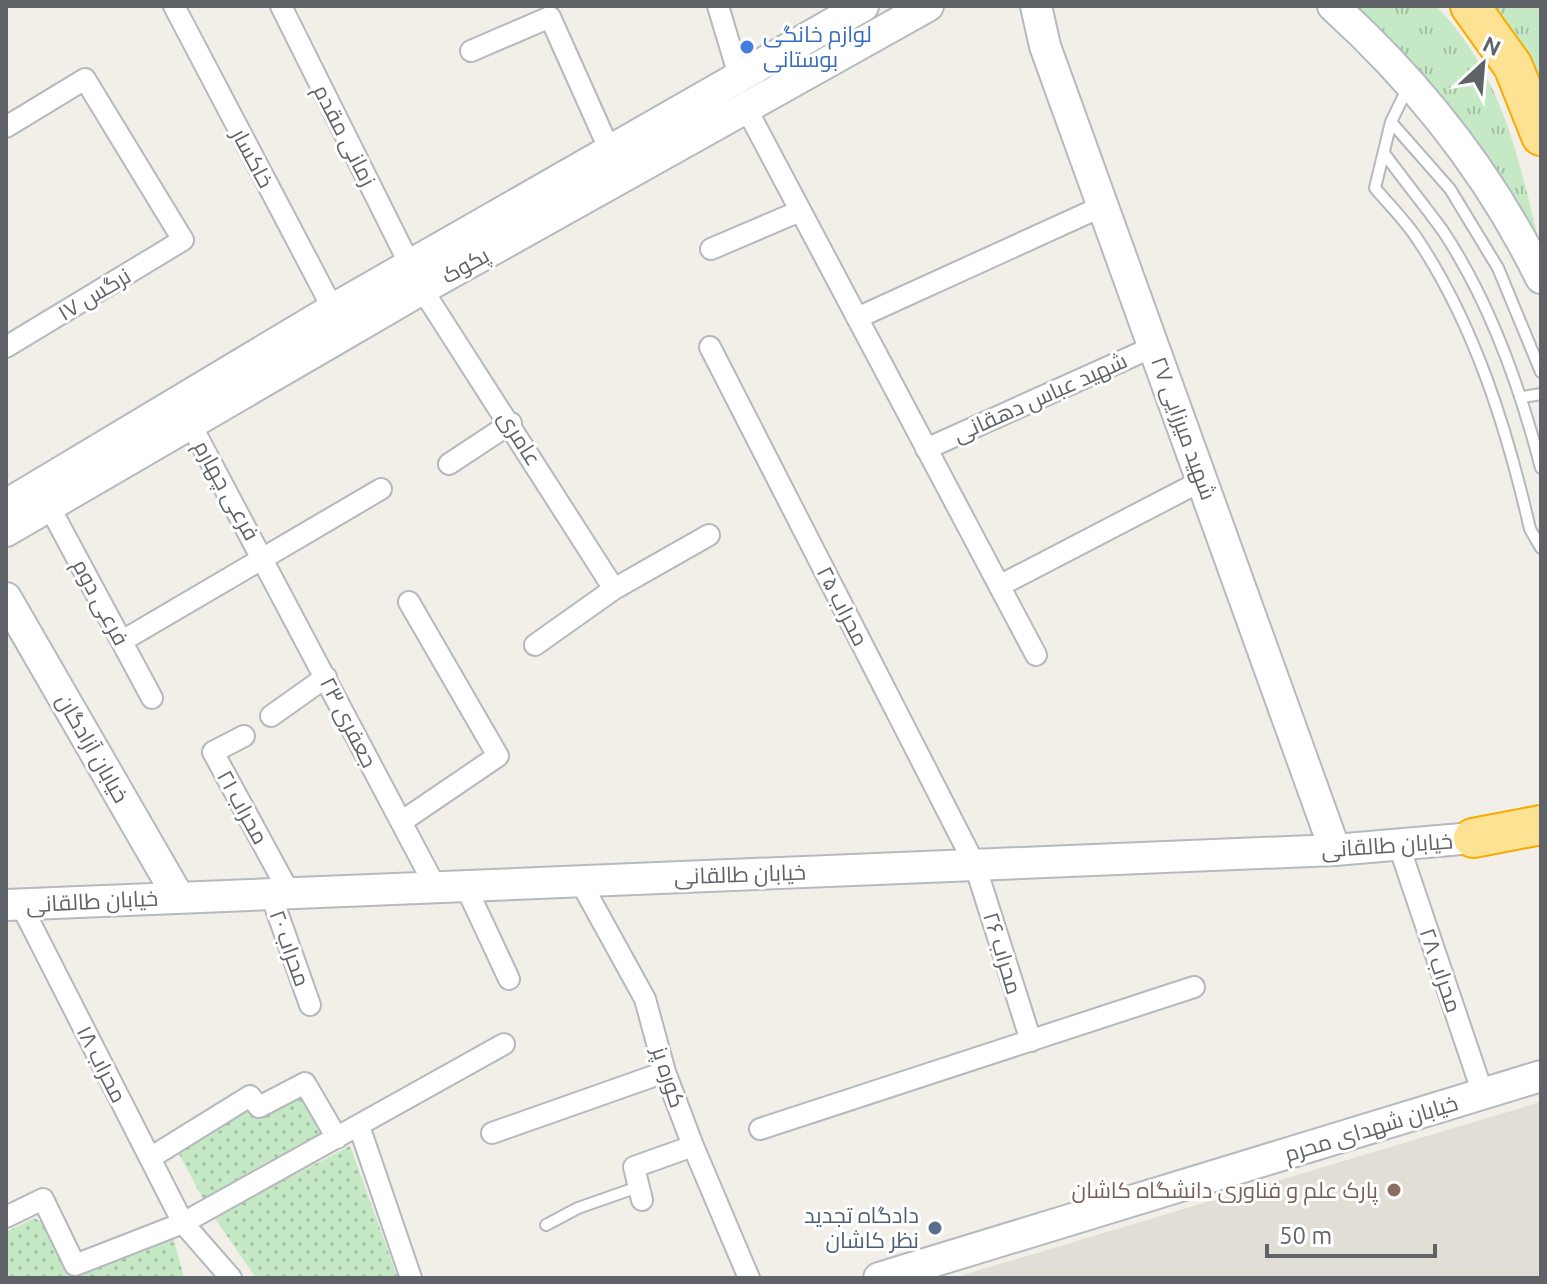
<svg xmlns="http://www.w3.org/2000/svg" width="1547" height="1284" viewBox="0 0 1547 1284" font-family="Ubuntu,Cairo,sans-serif">
  <style>
    .education { fill: #e1ded6 }
    .grass { fill: url(#grass-tufts) }
    .park { fill: url(#park-dots) }
    .lines { fill: none; stroke-linecap: round; stroke-linejoin: round }
    .lane-casing { stroke: #b5b8bc; stroke-width: 14 }
    .street-casing { stroke: #b5b8bc; stroke-width: 24 }
    .secondary-casing { stroke: #b6babf; stroke-width: 34 }
    .highway-casing { stroke: #f9ab00; stroke-width: 42 }
    .lane { stroke: #fff; stroke-width: 10 }
    .street { stroke: #fff; stroke-width: 20 }
    .secondary { stroke: #fff; stroke-width: 30 }
    .highway { stroke: #fde293; stroke-width: 38 }
    .shop-dot { fill: #3f7fe0; stroke: #fff; stroke-width: 3 }
    .education-dot { fill: #8d6e63; stroke: #fff; stroke-width: 3 }
    .service-dot { fill: #5c6f8a; stroke: #fff; stroke-width: 3 }
    .labels { text-anchor: middle; stroke-width: 6; stroke-linejoin: round; paint-order: stroke }
    .shop-label { font-size: 22px; fill: #366cbe; stroke: #fff; text-anchor: start }
    .street-label { font-size: 22px; fill: #5f6368; stroke: #fff }
    .education-label { font-size: 22px; fill: #785e54; stroke: #fff; text-anchor: end }
    .service-label { font-size: 22px; fill: #4e5e75; stroke: #fff; text-anchor: end }
  </style>
  <defs>
    <pattern id="grass-tufts" width="24" height="20" patternUnits="userSpaceOnUse" patternTransform="scale(2)"><rect width="24" height="20" fill="#c5e8c5"/><path d="M3 7l-1-3M5 7V3M7 7l1-3M15 17l-1-3M17 17v-4M19 17l1-3" fill="none" stroke="#a3c0a4"/></pattern>
    <pattern id="park-dots" width="8" height="8" patternUnits="userSpaceOnUse" patternTransform="scale(2)"><rect width="8" height="8" fill="#c5e8c5"/><path d="M2 2h.1M6 6h.1" fill="none" stroke="#a3c0a4" stroke-width="1.8" stroke-linecap="round"/></pattern>
  </defs>
  <rect width="100%" height="100%" fill="#f1efe8"/>
  <!-- education -->
  <path class="education" d="M1541,1102V1278H953Z"/>
  <!-- grass -->
  <path class="grass" d="M1351,6H1436C1501,72 1519,159 1540,246Z
    M1496,6H1541V82L1521,41Z"/>
  <!-- park -->
  <path class="park" d="M301,1091L323,1131L205,1203L177,1150L248,1105Z
    M350,1146L398,1278H256L214,1217Z
    M34,1218L48,1225L74,1276L173,1236L184,1278H6V1232Z"/>
  <g class="lines">
    <!-- lane casing -->
    <g class="lane-casing">
      <path id="lane" d="M1407,89L1391,122L1375,188C1389,205 1406,221 1418,240C1475,326 1507,429 1530,529L1541,548
        M1391,122L1450,189L1498,268L1541,372
        M1384,153C1403,179 1424,205 1443,231C1490,302 1520,387 1541,468
        M1523,397L1541,394
        M546,1225L578,1208L638,1187"/>
    </g>
    <!-- street casing -->
    <g class="street-casing">
      <path id="street" d="M174,6L333,309
        M281,6L410,265
        M718,6L739,76
        M471,51L550,17L610,151
        M746,108L1036,655
        M6,127L85,79L183,240L6,347
        M711,249L800,211
        M422,289L614,589
        M857,318L1105,205
        M710,347L975,865L1031,1041
        M190,423L435,886
        M926,449L1155,346
        M449,464L511,423
        M49,506L152,698
        M999,586L1203,480
        M122,641L381,489
        M535,645L614,589L709,535
        M271,716L326,677
        M244,736L213,752L289,892
        M401,822L498,756L409,602
        M1399,846L1483,1094
        M580,881L645,999L665,1072L693,1146L749,1278
        M465,885L509,979
        M270,892L310,1005
        M21,905L183,1223L231,1278
        M359,1126L411,1278
        M760,1129L1194,987
        M492,1133L665,1072
        M150,1158L250,1096L259,1107L305,1083L337,1138
        M642,1200L634,1167L693,1146
        M6,1217L43,1199L75,1265L183,1223L504,1044"/>
    </g>
    <!-- secondary casing -->
    <g class="secondary-casing">
      <path id="secondary" d="M1036,6L1045,46L1335,850
        M1333,6C1419,84 1490,174 1541,278
        M6,505L333,309L863,6
        M6,531L422,289L928,6
        M6,598L179,898
        M6,905L1335,850L1473,838
        M879,1278L1541,1076"/>
    </g>
    <!-- highway casing -->
    <g class="highway-casing">
      <path id="highway" d="M1470,6L1513,66L1541,136
        M1473,838L1541,825"/>
    </g>
    <!-- lane -->
    <use href="#lane" class="lane"/>
    <!-- street -->
    <use href="#street" class="street"/>
    <!-- secondary -->
    <use href="#secondary" class="secondary"/>
    <!-- highway -->
    <use href="#highway" class="highway"/>
  </g>
  <!-- markers -->
  <circle class="shop-dot" cx="747" cy="47" r="8"/>
  <circle class="education-dot" cx="1394" cy="1190" r="8"/>
  <circle class="service-dot" cx="935" cy="1228" r="8"/>
  <g class="labels">
    <!-- shop labels -->
    <g class="shop-label">
      <text x="763" y="42">لوازم خانگی<tspan x="763" dy="25">بوستانی</tspan></text>
    </g>
    <!-- street labels -->
    <g class="street-label">
      <text transform="translate(345 135) rotate(63)" y="8">زمانی مقدم</text>
      <text transform="translate(253 158) rotate(62)" y="8">خاکسار</text>
      <text transform="translate(465 265) rotate(-29)" y="8">پکوک</text>
      <text transform="translate(94 294) rotate(-31)" y="8">نرگس ۱۷</text>
      <text transform="translate(1040 397) rotate(-24)" y="8">شهید عباس دهقانی</text>
      <text transform="translate(1184 428) rotate(70)" y="8">شهید میرزایی ۲۷</text>
      <text transform="translate(520 438) rotate(58)" y="8">عامری</text>
      <text transform="translate(227 490) rotate(61)" y="8">فرعی چهارم</text>
      <text transform="translate(101 602) rotate(62)" y="8">فرعی دوم</text>
      <text transform="translate(843 606) rotate(63)" y="8">محراب ۲۵</text>
      <text transform="translate(349 722) rotate(63)" y="8">جعفری ۲۳</text>
      <text transform="translate(93 748) rotate(60)" y="8">خیابان آزادگان</text>
      <text transform="translate(243 807) rotate(61)" y="8">محراب ۲۱</text>
      <text transform="translate(1387 845) rotate(-4)" y="8">خیابان طالقانی</text>
      <text transform="translate(740 874) rotate(-2)" y="8">خیابان طالقانی</text>
      <text transform="translate(92 901) rotate(-3)" y="8">خیابان طالقانی</text>
      <text transform="translate(290 948) rotate(70)" y="8">محراب ۲۰</text>
      <text transform="translate(1003 953) rotate(73)" y="8">محراب ۲۶</text>
      <text transform="translate(1441 970) rotate(71)" y="8">محراب ۲۸</text>
      <text transform="translate(102 1064) rotate(63)" y="8">محراب ۱۸</text>
      <text transform="translate(669 1077) rotate(72)" y="8">کوره پز</text>
      <text transform="translate(1371 1128) rotate(-17)" y="8">خیابان شهدای محرم</text>
    </g>
    <!-- education labels -->
    <g class="education-label">
      <text x="1378" y="1198">پارک علم و فناوری دانشگاه کاشان</text>
    </g>
    <!-- service labels -->
    <g class="service-label">
      <text x="919" y="1223">دادگاه تجدید<tspan x="919" dy="25">نظر کاشان</tspan></text>
    </g>
  </g>
  <!-- border -->
  <rect width="1547" height="1284" fill="none" stroke="#5f6368" stroke-width="16"/>
  <!-- north arrow -->
  <g transform="translate(1483 64) rotate(26)" stroke="#ffffff" stroke-width="6" paint-order="stroke">
  <path d="M0-6L14 30L0 20L-14 30Z" fill="#5f6368"/>
  <text y="-12" font-size="22" font-weight="bold" text-anchor="middle" fill="#5f6368">N</text>
  </g>
  <!-- scale -->
  <path d="M1267 1244v12h168v-12" fill="none" stroke="#5f6368" stroke-width="4"/>
  <text x="1279" y="1244" font-size="24" fill="#5f6368" stroke="#ffffff" stroke-width="6" paint-order="stroke">50 m</text>
</svg>
